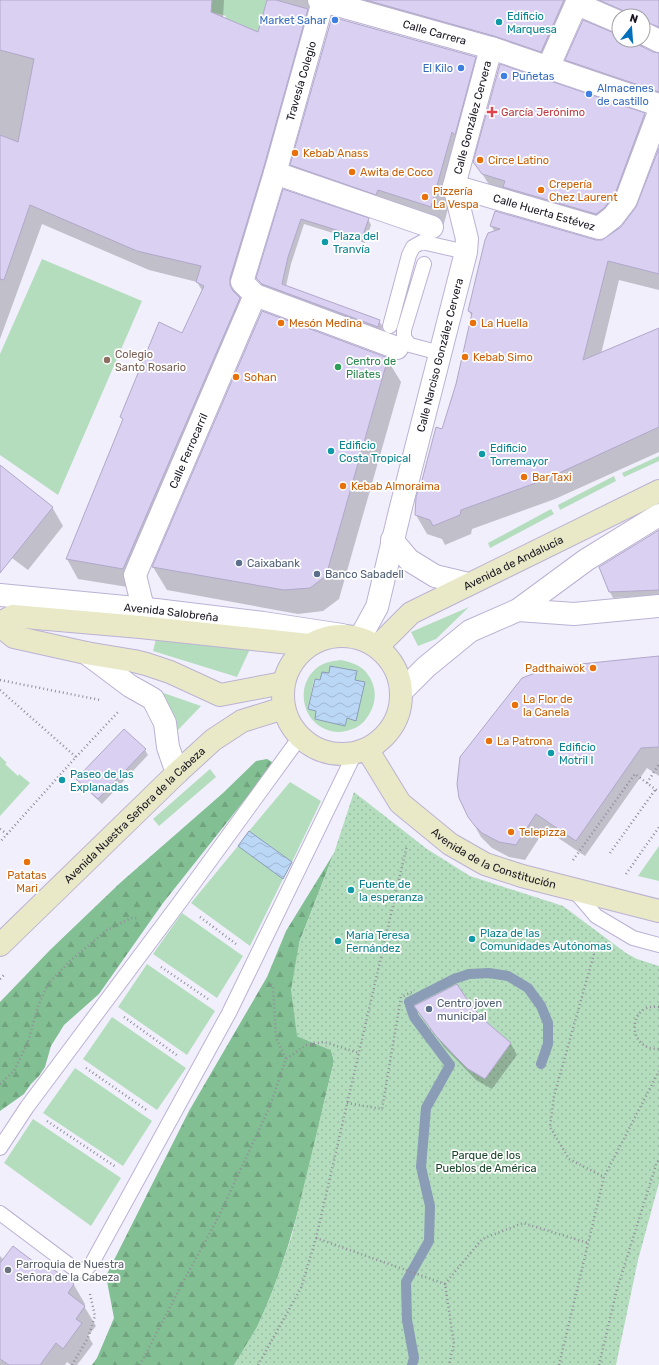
<svg xmlns="http://www.w3.org/2000/svg" width="659" height="1365" viewBox="0 0 659 1365" font-family="Rubik,sans-serif">
  <style>
    .green { fill: #b4ddbe; fill-rule: evenodd }
    .forest { fill: url(#forest-firs) }
    .park { fill: url(#park-dots) }
    .water { fill: url(#water-waves); stroke: #8a9cb6 }
    .shadow { fill: #0003 }
    .lines { fill: none; stroke-linecap: round; stroke-linejoin: round }
    .stream { stroke: #8a9cb6; stroke-width: 10 }
    .building { fill: #d9d0f2; stroke: #b1a8c9 }
    .lane-casing { stroke: #bbb2d3; stroke-width: 16 }
    .street-casing { stroke: #bbb2d3; stroke-width: 24 }
    .secondary-casing { stroke: #bbb2d3; stroke-width: 24 }
    .path { stroke: #918d9a; stroke-width: 2.5; stroke-dasharray: 1 3; stroke-linecap: butt }
    .lane { stroke: #fff; stroke-width: 14 }
    .street { stroke: #fff; stroke-width: 22 }
    .secondary { stroke: #e9e9c7; stroke-width: 22 }
    .shop-dot { fill: #3f7fe0; stroke: #fff; stroke-width: 1.5 }
    .culture-dot { fill: #0f9aa8; stroke: #fff; stroke-width: 1.5 }
    .health-dot { fill: #e0444e; stroke: #fff; stroke-width: 1.5 }
    .food-dot { fill: #e8710a; stroke: #fff; stroke-width: 1.5 }
    .education-dot { fill: #8d6e63; stroke: #fff; stroke-width: 1.5 }
    .leisure-dot { fill: #2e9e5b; stroke: #fff; stroke-width: 1.5 }
    .service-dot { fill: #5c6f8a; stroke: #fff; stroke-width: 1.5 }
    .worship-dot { fill: #6b7280; stroke: #fff; stroke-width: 1.5 }
    .labels { text-anchor: middle; stroke-width: 3.5; stroke-linejoin: round; paint-order: stroke }
    .culture-label { font-size: 11px; fill: #0d838f; stroke: #fff; text-anchor: start }
    .shop-label { font-size: 11px; fill: #366cbe; stroke: #fff; text-anchor: end }
    .street-label { font-size: 11px; fill: #181420; stroke: #fff }
    .health-label { font-size: 11px; fill: #be3a42; stroke: #fff; text-anchor: start }
    .food-label { font-size: 11px; fill: #c56008; stroke: #fff; text-anchor: start }
    .education-label { font-size: 11px; fill: #785e54; stroke: #fff; text-anchor: start }
    .leisure-label { font-size: 11px; fill: #27864d; stroke: #fff; text-anchor: start }
    .service-label { font-size: 11px; fill: #4e5e75; stroke: #fff; text-anchor: start }
    .park-label { font-size: 11px; fill: #184528; stroke: #fff }
    .worship-label { font-size: 11px; fill: #5b616d; stroke: #fff; text-anchor: start }
  </style>
  <defs>
    <pattern id="forest-firs" width="22" height="20" patternUnits="userSpaceOnUse"><rect width="22" height="20" fill="#82bf93"/><path d="M5 1l3.5 6h-7zM16 11l3.5 6h-7z" fill="#70a37e"/></pattern>
    <pattern id="park-dots" width="8" height="8" patternUnits="userSpaceOnUse"><rect width="8" height="8" fill="#b4ddbe"/><path d="M2 2h.1M6 6h.1" fill="none" stroke="#9abda3" stroke-width="1.8" stroke-linecap="round"/></pattern>
    <pattern id="water-waves" width="16" height="10" patternUnits="userSpaceOnUse"><rect width="16" height="10" fill="#bbd7f6"/><path d="M0 5q4-4 8 0t8 0" fill="none" stroke="#a0b8d3"/></pattern>
  </defs>
  <rect width="100%" height="100%" fill="#f2effd"/>
  <!-- green -->
  <path class="green" d="M212,0H267L246,75L209,76L226,16L211,12Z
    M42,259L142,301L58,495L0,455V354Z
    M659,456V461L624,477L622,473Z
    M614,476L616,481L560,510L558,505Z
    M551,509L554,514L490,548L488,543Z
    M469,607L436,639L418,646L411,632Z
    M156,639L250,649L237,677L153,651Z
    M341,660C349,662 358,664 364,670C378,684 378,704 366,719C361,726 354,729 346,731C339,733 331,732 325,729C300,718 296,683 318,667C325,662 333,661 341,660ZM356,672L345,726L315,719L316,711L308,709L314,679L320,680L329,673Z
    M155,690L201,706L178,730Z
    M0,756L7,763L5,764L18,776L19,774L30,783L0,816Z
    M210,769L216,777L159,826L153,819Z
    M290,782L321,801L292,862L249,831Z
    M238,846L283,879L250,946L191,903Z
    M659,846V881L638,876Z
    M182,913L243,956L217,998L153,954Z
    M147,964L215,1011L187,1055L118,1007Z
    M112,1017L186,1068L157,1110L83,1059Z
    M75,1068L152,1121L123,1166L43,1113Z
    M33,1119L121,1178L91,1226L4,1163Z"/>
  <!-- forest -->
  <path class="forest" d="M267,759L274,763L163,903L99,994L64,1025L51,1046L45,1067L39,1076L31,1084L24,1094L0,1111V1002L50,950L120,883L223,793L256,761Z
    M334,853L299,943L297,1036L331,1050L334,1061C312,1150 297,1240 259,1323C253,1338 243,1351 234,1365H92L97,1358L114,1318L106,1276L189,1111L267,977L286,931Z"/>
  <!-- park -->
  <path class="park" d="M354,792L427,849L470,876L563,906L626,953L637,959L659,966V1183L638,1260L616,1365H234L258,1325L273,1290L292,1235L334,1061L331,1050L297,1036L291,990L299,943L334,853Z"/>
  <!-- water -->
  <path class="water" d="M330,666L357,671L355,680L365,682L356,721L347,718L345,726L315,719L316,711L308,709L315,679L320,680L322,672L329,673Z
    M249,831L292,862L283,879L238,846Z"/>
  <!-- shadow -->
  <path class="shadow" d="M0,0H224L223,18L259,33L268,0H659V41L648,42L642,48L653,53L659,54V107L578,79L566,60L619,35V40H643V16H619L582,9L553,71L328,7L241,301L134,588L78,579L67,559L124,421L122,417L182,335L203,292L197,282L149,270L42,224L0,339Z
    M475,58L487,78L464,151L443,227L389,210L303,185L291,165Z
    M644,114L657,136L627,216L617,230L624,225L638,205L659,150V290L619,280L601,354L659,329V452L555,499L472,529L471,534L445,545L442,539L427,534L416,515L422,485L443,430L456,384L472,317L469,311L495,232L491,226L595,241H601L610,236L517,209L496,196L475,162Z
    M284,190L368,219L371,225L365,243L304,224L291,264L286,286L379,321L383,327L381,333L266,290L261,284L257,278Z
    M387,359L401,382L339,599L323,611L298,614L167,590L153,567Z
    M0,466L52,507L63,526L28,570L0,549Z
    M659,531V595L613,598L610,592Z
    M659,657V776L647,768L585,856L545,829L525,860L509,857L492,848L481,837L472,821Z
    M145,750L148,755L102,804L81,784L78,779Z
    M470,1004L484,1021L511,1044L517,1055L492,1089L476,1080L444,1047L415,1006Z
    M0,1256L4,1260L42,1270L46,1265L74,1285L85,1304L84,1306L96,1326L88,1336L93,1344L77,1365H71L67,1362L65,1365H0Z"/>
  <g class="lines">
    <!-- stream -->
    <path class="stream" d="M412,1365L414,1358L407,1320L406,1282L429,1241L430,1206L421,1167L426,1108L450,1065L414,1017L409,1002L454,979L469,974L489,973L508,976L528,988L541,1006L548,1023V1044L541,1064"/>
  </g>
  <!-- building -->
  <path class="building" d="M0,0H212L211,12L258,32L267,0H276L308,9L263,170L230,278V285L233,291L240,298L123,569L66,559L123,419L120,417L159,322L182,333L204,286L196,282L201,266L137,251L30,205L4,280L0,279V135L18,142L34,59L0,50Z
    M366,0H564L541,52L494,36Z
    M599,0H659V27L643,21V16H630L624,11Z
    M332,17L476,57L455,135L452,132L431,207L378,190L376,195L290,165Z
    M583,20L614,33L619,34V40H633L637,44L653,52L659,53V92L565,60Z
    M500,64L645,113L615,194L604,208L596,214L503,187L505,181L482,174L473,162Z
    M659,148V274L608,261L583,360L659,328V427L544,480L461,510L460,515L433,526L430,520L415,515L416,497L420,483L421,484L436,427L442,429L456,384L472,313L468,311L485,240L488,233L500,229L490,226L495,211L596,240H602L621,227L636,207Z
    M283,189L369,218L362,238L301,219L288,257L282,284L380,320L378,327L262,284L256,278Z
    M262,311L388,358L326,576L310,588L284,590L152,567Z
    M0,465L53,507L0,573Z
    M659,530V590L609,592L599,567Z
    M659,656V747L641,748L576,841L536,814L516,845L499,842L482,833L475,826L468,817L459,798L457,784L460,757L522,678L551,667Z
    M124,729L146,749L98,799L76,779Z
    M457,984L470,1004L484,1020L511,1043L485,1079L468,1069L455,1056L436,1036L414,1006Z
    M13,1246L42,1268L46,1264L74,1284L68,1293L85,1306L76,1319L82,1323L63,1349L56,1343L40,1365H9L0,1359V1263Z"/>
  <g class="lines">
    <!-- lane casing -->
    <g class="lane-casing">
      <path id="lane" d="M424,264L404,330V338L410,345L440,353
        M390,326L409,255L413,247L422,242L466,252
        M573,889L596,916L633,938L659,945
        M0,1148L27,1107L180,902L300,737
        M0,1213L72,1267L84,1271L92,1263L229,1013L355,753"/>
    </g>
    <!-- street casing -->
    <g class="street-casing">
      <g id="street">
        <path id="s1" d="M319,0L491,48L659,105"/>
        <path d="M323,1L275,173L432,227"/>
        <path d="M577,4L619,22"/>
        <path d="M643,33L659,41"/>
        <path d="M548,68L578,0"/>
        <path d="M275,173L242,282L255,295L397,348"/>
        <path id="s2" d="M454,186L599,228L613,217L626,200L659,112"/>
        <path d="M392,540L409,560L435,576L468,584"/>
        <path id="s3" d="M0,595L156,610L263,623L342,635"/>
        <path id="s4" d="M143,608L135,575L255,295"/>
        <path d="M518,610L574,614L659,606"/>
        <path id="s5" d="M360,638L377,607L400,511L466,252L467,239L454,186L491,48"/>
        <path d="M86,653L130,686L153,699L165,723L168,747L177,773"/>
        <path d="M402,691L426,667L470,631L518,610L586,560L659,515"/>
      </g>
    </g>
    <!-- secondary casing -->
    <g class="secondary-casing">
      <g id="secondary">
        <path d="M0,623L13,616L140,627L309,645"/>
        <path d="M0,626L14,637L86,653L134,661L146,664L170,672L220,695L283,683"/>
        <circle cx="342" cy="695" r="59"/>
        <path id="s6" d="M377,647L411,613L659,491"/>
        <path id="s7" d="M367,749L400,803L450,844L485,864L522,876L659,911"/>
        <path id="s8" d="M0,945L177,773L213,740L242,721L284,708"/>
      </g>
    </g>
    <!-- path -->
    <path class="path" d="M0,680L100,700
      M0,690L76,757L0,842
      M76,757L118,712
      M647,783L659,764
      M0,829L7,834
      M610,853L655,790
      M573,860L635,774L659,792
      M626,874L659,827
      M200,917L236,944
      M594,954L554,1096L550,1127L569,1159L604,1177
      M161,967L208,999
      M0,979L5,974
      M271,984L273,988L276,1038L286,1059
      M659,1007C628,1002 625,1050 659,1049
      M124,1017L178,1056
      M86,1068L148,1111
      M0,1084L14,1071L28,1042L38,1006L48,984L70,961L107,930L131,918H137
      M347,1103L382,1109L401,997L414,991
      M47,1121L116,1167
      M316,1238L445,1284L454,1344L449,1365
      M445,1284L482,1239L523,1223L588,1243
      M72,1365L88,1338L95,1316L90,1294
      M140,1365L182,1284L219,1216L270,1106L286,1059L306,1045L324,1042L359,1053
      M258,1365L301,1288L316,1238L407,845
      M559,1365L604,1177L659,1071
      M599,1365L617,1289L656,1165L659,1159"/>
    <!-- lane -->
    <use href="#lane" class="lane"/>
    <!-- street -->
    <use href="#street" class="street"/>
    <!-- secondary -->
    <use href="#secondary" class="secondary"/>
  </g>
  <!-- markers -->
  <g class="shop-dot">
    <circle cx="335" cy="20" r="4"/>
    <circle cx="461" cy="68" r="4"/>
    <circle cx="504" cy="76" r="4"/>
    <circle cx="589" cy="94" r="4"/>
  </g>
  <g class="culture-dot">
    <circle cx="499" cy="22" r="4"/>
    <circle cx="325" cy="242" r="4"/>
    <circle cx="331" cy="451" r="4"/>
    <circle cx="482" cy="454" r="4"/>
    <circle cx="551" cy="753" r="4"/>
    <circle cx="62" cy="780" r="4"/>
    <circle cx="351" cy="890" r="4"/>
    <circle cx="472" cy="939" r="4"/>
    <circle cx="338" cy="941" r="4"/>
  </g>
  <path class="health-dot" d="M490 106h4v4h4v4h-4v4h-4v-4h-4v-4h4z"/>
  <g class="food-dot">
    <circle cx="295" cy="153" r="4"/>
    <circle cx="480" cy="160" r="4"/>
    <circle cx="352" cy="172" r="4"/>
    <circle cx="541" cy="190" r="4"/>
    <circle cx="425" cy="197" r="4"/>
    <circle cx="281" cy="323" r="4"/>
    <circle cx="473" cy="323" r="4"/>
    <circle cx="465" cy="357" r="4"/>
    <circle cx="236" cy="377" r="4"/>
    <circle cx="524" cy="477" r="4"/>
    <circle cx="343" cy="486" r="4"/>
    <circle cx="593" cy="668" r="4"/>
    <circle cx="515" cy="705" r="4"/>
    <circle cx="489" cy="741" r="4"/>
    <circle cx="511" cy="832" r="4"/>
    <circle cx="27" cy="862" r="4"/>
  </g>
  <circle class="education-dot" cx="107" cy="360" r="4"/>
  <circle class="leisure-dot" cx="338" cy="367" r="4"/>
  <g class="service-dot">
    <circle cx="239" cy="563" r="4"/>
    <circle cx="317" cy="574" r="4"/>
    <circle cx="429" cy="1009" r="4"/>
  </g>
  <circle class="worship-dot" cx="8" cy="1270" r="4"/>
  <g class="labels">
    <!-- culture labels -->
    <g class="culture-label">
      <text x="507" y="20">Edificio<tspan x="507" dy="13">Marquesa</tspan></text>
      <text x="333" y="240">Plaza del<tspan x="333" dy="13">Tranvía</tspan></text>
      <text x="339" y="449">Edificio<tspan x="339" dy="13">Costa Tropical</tspan></text>
      <text x="490" y="452">Edificio<tspan x="490" dy="13">Torremayor</tspan></text>
      <text x="559" y="751">Edificio<tspan x="559" dy="13">Motril I</tspan></text>
      <text x="70" y="778">Paseo de las<tspan x="70" dy="13">Explanadas</tspan></text>
      <text x="359" y="888">Fuente de<tspan x="359" dy="13">la esperanza</tspan></text>
      <text x="480" y="937">Plaza de las<tspan x="480" dy="13">Comunidades Autónomas</tspan></text>
      <text x="346" y="939">María Teresa<tspan x="346" dy="13">Fernández</tspan></text>
    </g>
    <!-- shop labels -->
    <g class="shop-label">
      <text x="327" y="24">Market Sahar</text>
      <text x="453" y="72">El Kilo</text>
      <text x="512" y="80" text-anchor="start">Puñetas</text>
      <text x="597" y="92" text-anchor="start">Almacenes<tspan x="597" dy="13">de castillo</tspan></text>
    </g>
    <!-- street labels -->
    <g class="street-label">
      <text dy="4" stroke="none"><textPath href="#s1" startOffset="120">Calle Carrera</textPath></text>
      <text transform="translate(301 81) rotate(-74)" y="4">Travesía Colegio</text>
      <text dy="4" stroke="none"><textPath href="#s5" startOffset="540">Calle González Cervera</textPath></text>
      <text dy="4" stroke="none"><textPath href="#s2" startOffset="94">Calle Huerta Estévez</textPath></text>
      <text dy="4" stroke="none"><textPath href="#s5" startOffset="295">Calle Narciso González Cervera</textPath></text>
      <text dy="4" stroke="none"><textPath href="#s4" startOffset="169">Calle Ferrocarril</textPath></text>
      <text dy="4" stroke="none"><textPath href="#s6" startOffset="162">Avenida de Andalucía</textPath></text>
      <text dy="4" stroke="none"><textPath href="#s3" startOffset="172">Avenida Salobreña</textPath></text>
      <text dy="4" stroke="none"><textPath href="#s8" startOffset="187">Avenida Nuestra Señora de la Cabeza</textPath></text>
      <text dy="4" stroke="none"><textPath href="#s7" startOffset="174">Avenida de la Constitución</textPath></text>
    </g>
    <!-- health labels -->
    <g class="health-label">
      <text x="501" y="116">García Jerónimo</text>
    </g>
    <!-- food labels -->
    <g class="food-label">
      <text x="303" y="157">Kebab Anass</text>
      <text x="488" y="164">Circe Latino</text>
      <text x="360" y="176">Awita de Coco</text>
      <text x="549" y="188">Crepería<tspan x="549" dy="13">Chez Laurent</tspan></text>
      <text x="433" y="195">Pizzería<tspan x="433" dy="13">La Vespa</tspan></text>
      <text x="289" y="327">Mesón Medina</text>
      <text x="481" y="327">La Huella</text>
      <text x="473" y="361">Kebab Simo</text>
      <text x="244" y="381">Sohan</text>
      <text x="532" y="481">Bar Taxi</text>
      <text x="351" y="490">Kebab Almoraima</text>
      <text x="585" y="672" text-anchor="end">Padthaiwok</text>
      <text x="523" y="703">La Flor de<tspan x="523" dy="13">la Canela</tspan></text>
      <text x="497" y="745">La Patrona</text>
      <text x="519" y="836">Telepizza</text>
      <text x="27" y="879" text-anchor="middle">Patatas<tspan x="27" dy="13">Mari</tspan></text>
    </g>
    <!-- education labels -->
    <g class="education-label">
      <text x="115" y="358">Colegio<tspan x="115" dy="13">Santo Rosario</tspan></text>
    </g>
    <!-- leisure labels -->
    <g class="leisure-label">
      <text x="346" y="365">Centro de<tspan x="346" dy="13">Pilates</tspan></text>
    </g>
    <!-- service labels -->
    <g class="service-label">
      <text x="247" y="567">Caixabank</text>
      <text x="325" y="578">Banco Sabadell</text>
      <text x="437" y="1007">Centro joven<tspan x="437" dy="13">municipal</tspan></text>
    </g>
    <!-- park labels -->
    <g class="park-label">
      <text x="486" y="1159">Parque de los<tspan x="486" dy="13">Pueblos de América</tspan></text>
    </g>
    <!-- worship labels -->
    <g class="worship-label">
      <text x="16" y="1268">Parroquia de Nuestra<tspan x="16" dy="13">Señora de la Cabeza</tspan></text>
    </g>
  </g>
  <!-- north arrow -->
  <g transform="translate(631 28) rotate(17)"><circle r="19" fill="#ffffff" stroke="#a3a1a6"/>
  <path d="M0-3L7 15L0 10L-7 15Z" fill="#0170ba"/>
  <text y="-6" font-size="11" font-weight="bold" text-anchor="middle" fill="#181420">N</text>
  </g>
</svg>
